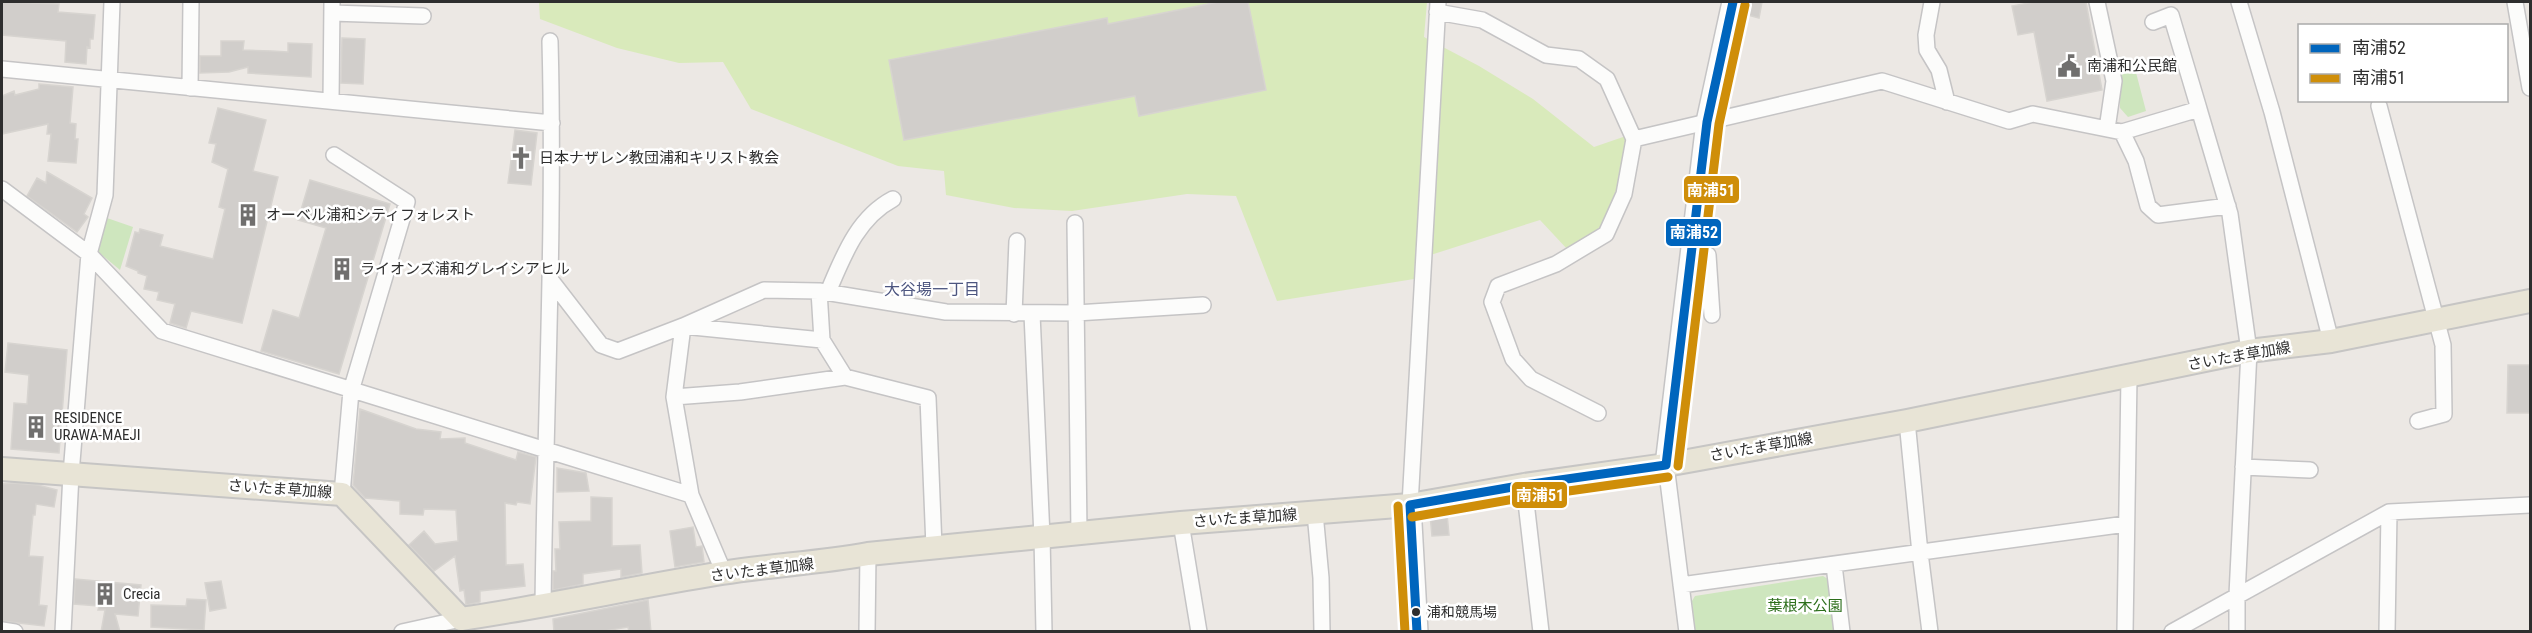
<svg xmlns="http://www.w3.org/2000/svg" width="2532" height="633" viewBox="0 0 2532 633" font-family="'Roboto Condensed','Noto Sans JP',sans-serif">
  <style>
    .green { fill: #cee6be }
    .pitch { fill: #d9eabb }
    .building { fill: #d1cecb; stroke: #d7d4d0; stroke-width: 1.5 }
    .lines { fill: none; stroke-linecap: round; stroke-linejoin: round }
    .street-casing { stroke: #c5c4c5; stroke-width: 18 }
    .secondary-casing { stroke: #c5c4c5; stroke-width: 24 }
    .primary-casing { stroke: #c6c5c4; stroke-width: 26 }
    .street { stroke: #fcfcfb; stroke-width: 15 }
    .secondary { stroke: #fcfcfb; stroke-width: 21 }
    .primary { stroke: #e8e4d6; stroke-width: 22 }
    .bus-1-casing { stroke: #fff; stroke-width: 14 }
    .bus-2-casing { stroke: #fff; stroke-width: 14 }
    .bus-1 { stroke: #0065bd; stroke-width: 9 }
    .bus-2 { stroke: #cf8e09; stroke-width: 9 }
    .bus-dot { fill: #2e2e2e; stroke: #fff; stroke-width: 2 }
    .labels { text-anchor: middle; stroke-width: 5; stroke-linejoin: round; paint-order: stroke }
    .bus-label { font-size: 14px; fill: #2e2e2e; stroke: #fff; text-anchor: start }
    .poi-label { font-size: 15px; fill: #2e2e2e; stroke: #fff; text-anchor: start }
    .street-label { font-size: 15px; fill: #2e2e2e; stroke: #fff }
    .park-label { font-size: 15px; fill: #2c6e1b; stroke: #fff }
    .neighbourhood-label { font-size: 16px; fill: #4d5680; stroke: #fff }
    .line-badge { stroke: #fff; stroke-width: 2 }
    .badge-label { font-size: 16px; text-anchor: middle; font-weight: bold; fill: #fff }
  </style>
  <rect width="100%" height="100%" fill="#ece8e4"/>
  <!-- green -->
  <path class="green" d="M2133,61L2146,111L2128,117L2120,108V83L2117,66Z
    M107,218L133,227L120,270L96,250Z
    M1823,576L1828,579L1834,631H1695L1692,601L1695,596Z"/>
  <!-- pitch -->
  <path class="pitch" d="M533,2H1427L1424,37L1479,66L1533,99L1594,147L1626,136L1619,183L1602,226L1568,250L1540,220L1415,260L1414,279L1277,301L1236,196L1187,194L1072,211L1014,208L946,195L944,171L898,166L751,109L723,62L679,63L617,48L540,19L539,3Z"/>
  <!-- building -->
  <path class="building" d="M2,2L59,4L58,12L95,15L93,39H90V48L87,47L86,64L65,62L66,41L2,35Z
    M1218,2H1248L1266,90L1139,116L1135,96L904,140L889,60L1107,18L1108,24Z
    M1745,2H1762L1759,18L1744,14Z
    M2034,2H2086L2102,90L2047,101L2034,32L2018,35L2012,6Z
    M342,38L365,39L363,84L341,83Z
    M221,41H244L243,50L272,51L288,52V43L312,44L311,77L248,73V67L229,72L200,73V56H221Z
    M39,84L73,87L70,123L76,124L75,139H78L76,163L48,161L51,134H47L48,124L2,134V96L14,91L15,95L39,89Z
    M218,108L266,120L253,171L278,177L242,323L191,311L186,328L170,323L175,304L157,300L159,292L144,289L147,276L138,273V271L126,266L135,232L139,233L140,229L163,235L160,246L213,259L225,209L219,207L228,169L212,162L216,144L209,143Z
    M515,130L537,133L531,185L508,183Z
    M47,172L92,198L84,214L88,217L77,232L27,196L37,178L46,183Z
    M310,180L390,204L339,374L261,351L273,310L299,318L326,228L298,220Z
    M8,343L67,350L59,453L11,449L14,403L27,404L29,375L5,372Z
    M2508,365H2530V413H2507Z
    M360,409L416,429L441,432L440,439L465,438V443L516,460L518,452L536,457L530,504L517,502L516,505L505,503L506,565L523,564L525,586L480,591V602L466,605L464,590L460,591L455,556L434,571L409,545L424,531L435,544L458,541L456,510L424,509L423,515L400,514V501L365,498L353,485Z
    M557,468L586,473L589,491L557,492Z
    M12,483L38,485L57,490L54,507L36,504L35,515H33L29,556L43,557L39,605L47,606L44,626L2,621V484Z
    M591,497L612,498V546L640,545L642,573L621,577V569L583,574V584L553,590V571H556L555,549H560L559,522L591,521Z
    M1447,514L1449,535L1432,536L1430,515Z
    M693,527L696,547L702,546L704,562L675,567L670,531Z
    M75,579L141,585L138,616L115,614L120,632H101L105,610H98L99,606L74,604Z
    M221,581L226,608L210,611L205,583Z
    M187,599L206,600L204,630L151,627V605L186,606Z
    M648,600L651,632H629L628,627L599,632H554L553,619Z"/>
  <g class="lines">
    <!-- street casing -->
    <g class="street-casing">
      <path id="street" d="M1932,2L1926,35L1927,50L1939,70L1947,102
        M2097,2L2114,81L2107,129
        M2239,2L2272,112L2331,341
        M2515,2L2530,88
        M1437,12L1482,20L1546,55L1579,59L1607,79L1634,139L1624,194L1606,234L1556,264L1498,286L1492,302L1513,359L1531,379L1598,413
        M332,13L423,16
        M2153,22L2171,15L2199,109
        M2,69L552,123
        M190,88L191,2
        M331,101L332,2
        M2379,106L2443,345L2444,414L2418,421
        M2122,132L2136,161L2148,206L2158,215L2228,206
        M1634,139L1882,81L2009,121L2033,114L2122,132L2199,109L2230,214L2249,351L2237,595V632
        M334,155L407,202L351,391L342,494
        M2,189L89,254L162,331L691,495L724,573
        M1075,223L1079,532
        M1691,255H1708L1712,315
        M550,279L601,345L618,351L683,326L764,290L819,291
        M828,292C843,257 857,218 893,199
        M1014,314L1017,241
        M1032,314L1042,537L1044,632
        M674,397L740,392L845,377
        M1907,421L1920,553L1930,632
        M1666,465L1687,632
        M2243,467L2310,470
        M1524,485L1541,632
        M691,495L674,397L683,326L822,340
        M1410,505L1438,2
        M1315,513L1321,578L1322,632
        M1181,523L1199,632
        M934,547L928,398L845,377L822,340L819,291L946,312L1076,313L1203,305
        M1834,565L1842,632
        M1681,585L2126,524
        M543,607C545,418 555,230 550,41
        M2,630L15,632
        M63,632L71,474L89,254L105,195L112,2
        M402,632L461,619
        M867,632L868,554
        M2125,632L2129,377
        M2172,632L2389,512L2530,505
        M2387,632L2389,512"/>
    </g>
    <!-- secondary casing -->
    <g class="secondary-casing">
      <path id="secondary" d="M1666,465L1707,122L1733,2
        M1410,505L1417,632"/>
    </g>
    <!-- primary casing -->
    <g class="primary-casing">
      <path id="primary" d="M2,469L342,494L461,619C549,606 635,587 722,573C771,565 819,563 868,554L1181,523L1410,505L1524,485L1666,465L1907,421L2249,351L2331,341L2530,301"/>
    </g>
    <!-- street -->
    <use href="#street" class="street"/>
    <!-- secondary -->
    <use href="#secondary" class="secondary"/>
    <!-- primary -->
    <use href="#primary" class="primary"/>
    <!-- bus-1 casing -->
    <g class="bus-1-casing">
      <path id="bus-1" d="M1666,465L1707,122L1733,2
        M1410,505L1524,485L1666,465
        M1410,505L1417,632"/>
    </g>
    <!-- bus-2 casing -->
    <g class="bus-2-casing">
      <path id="bus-2" d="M1678,466L1719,124L1745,5
        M1398,506L1405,632
        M1412,517L1526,497L1668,477"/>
    </g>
    <!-- bus-1 -->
    <use href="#bus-1" class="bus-1"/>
    <!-- bus-2 -->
    <use href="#bus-2" class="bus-2"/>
  </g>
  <!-- icons -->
  <defs>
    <g id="civic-bare" transform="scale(1.8)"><path d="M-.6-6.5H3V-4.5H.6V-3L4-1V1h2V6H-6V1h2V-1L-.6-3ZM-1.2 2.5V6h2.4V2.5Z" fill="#706f6e" stroke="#fff" stroke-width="2.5" paint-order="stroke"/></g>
    <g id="church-bare" transform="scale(1.8)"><path d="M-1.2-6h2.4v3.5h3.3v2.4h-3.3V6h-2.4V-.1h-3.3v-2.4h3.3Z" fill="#706f6e" stroke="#fff" stroke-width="2.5" paint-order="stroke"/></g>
    <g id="building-bare" transform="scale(1.8)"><path d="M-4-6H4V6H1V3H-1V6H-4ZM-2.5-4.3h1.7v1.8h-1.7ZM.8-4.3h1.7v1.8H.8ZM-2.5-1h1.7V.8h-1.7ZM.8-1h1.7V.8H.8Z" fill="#706f6e" stroke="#fff" stroke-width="2.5" paint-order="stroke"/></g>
  </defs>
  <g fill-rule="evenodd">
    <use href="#civic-bare" x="2069" y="66"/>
    <use href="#church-bare" x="521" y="158"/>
    <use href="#building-bare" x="248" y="215"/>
    <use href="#building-bare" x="342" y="269"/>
    <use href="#building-bare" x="36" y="427"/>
    <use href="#building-bare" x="105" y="594"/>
  </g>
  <!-- markers -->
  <circle class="bus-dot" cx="1416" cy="612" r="5"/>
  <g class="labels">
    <!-- bus labels -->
    <g class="bus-label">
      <text x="1427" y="617">浦和競馬場</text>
    </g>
    <!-- poi labels -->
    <g class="poi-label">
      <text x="2087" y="71">南浦和公民館</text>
      <text x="539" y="163">日本ナザレン教団浦和キリスト教会</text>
      <text x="266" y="220">オーベル浦和シティフォレスト</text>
      <text x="360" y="274">ライオンズ浦和グレイシアヒル</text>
      <text x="54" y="423">RESIDENCE<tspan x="54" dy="17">URAWA-MAEJI</tspan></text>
      <text x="123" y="599">Crecia</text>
    </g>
    <!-- street labels -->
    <g class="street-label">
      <text transform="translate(2239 356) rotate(-10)" y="5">さいたま草加線</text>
      <text transform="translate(1761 447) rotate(-10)" y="5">さいたま草加線</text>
      <text transform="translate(280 489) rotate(4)" y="5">さいたま草加線</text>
      <text transform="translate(1245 518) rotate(-4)" y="5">さいたま草加線</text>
      <text transform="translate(762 570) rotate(-7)" y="5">さいたま草加線</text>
    </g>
    <!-- park labels -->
    <g class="park-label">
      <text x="1805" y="611">葉根木公園</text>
    </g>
    <!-- neighbourhood labels -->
    <g class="neighbourhood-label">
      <text x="932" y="295">大谷場一丁目</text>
    </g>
  </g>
  <g class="line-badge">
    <rect x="1683" y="175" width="57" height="29" rx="6" fill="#cf8e09"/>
    <rect x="1665" y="218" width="57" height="29" rx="6" fill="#0065bd"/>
    <rect x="1511" y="481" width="57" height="28" rx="6" fill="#cf8e09"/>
  </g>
  <g class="badge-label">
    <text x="1711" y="196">南浦51</text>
    <text x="1694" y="238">南浦52</text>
    <text x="1540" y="501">南浦51</text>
  </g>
  <!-- border -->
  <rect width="2532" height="633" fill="none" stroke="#2e2e2e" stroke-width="6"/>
  <!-- legend -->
  <rect x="2298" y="24" width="210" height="78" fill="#ffffff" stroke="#ababab" stroke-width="1.5"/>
  <rect x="2310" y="44" width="30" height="9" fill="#0065bd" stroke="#ababab" stroke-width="1.5"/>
  <text x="2352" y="54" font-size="18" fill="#2e2e2e">南浦52</text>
  <rect x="2310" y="74" width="30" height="9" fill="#cf8e09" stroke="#ababab" stroke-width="1.5"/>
  <text x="2352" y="84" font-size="18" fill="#2e2e2e">南浦51</text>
</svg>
